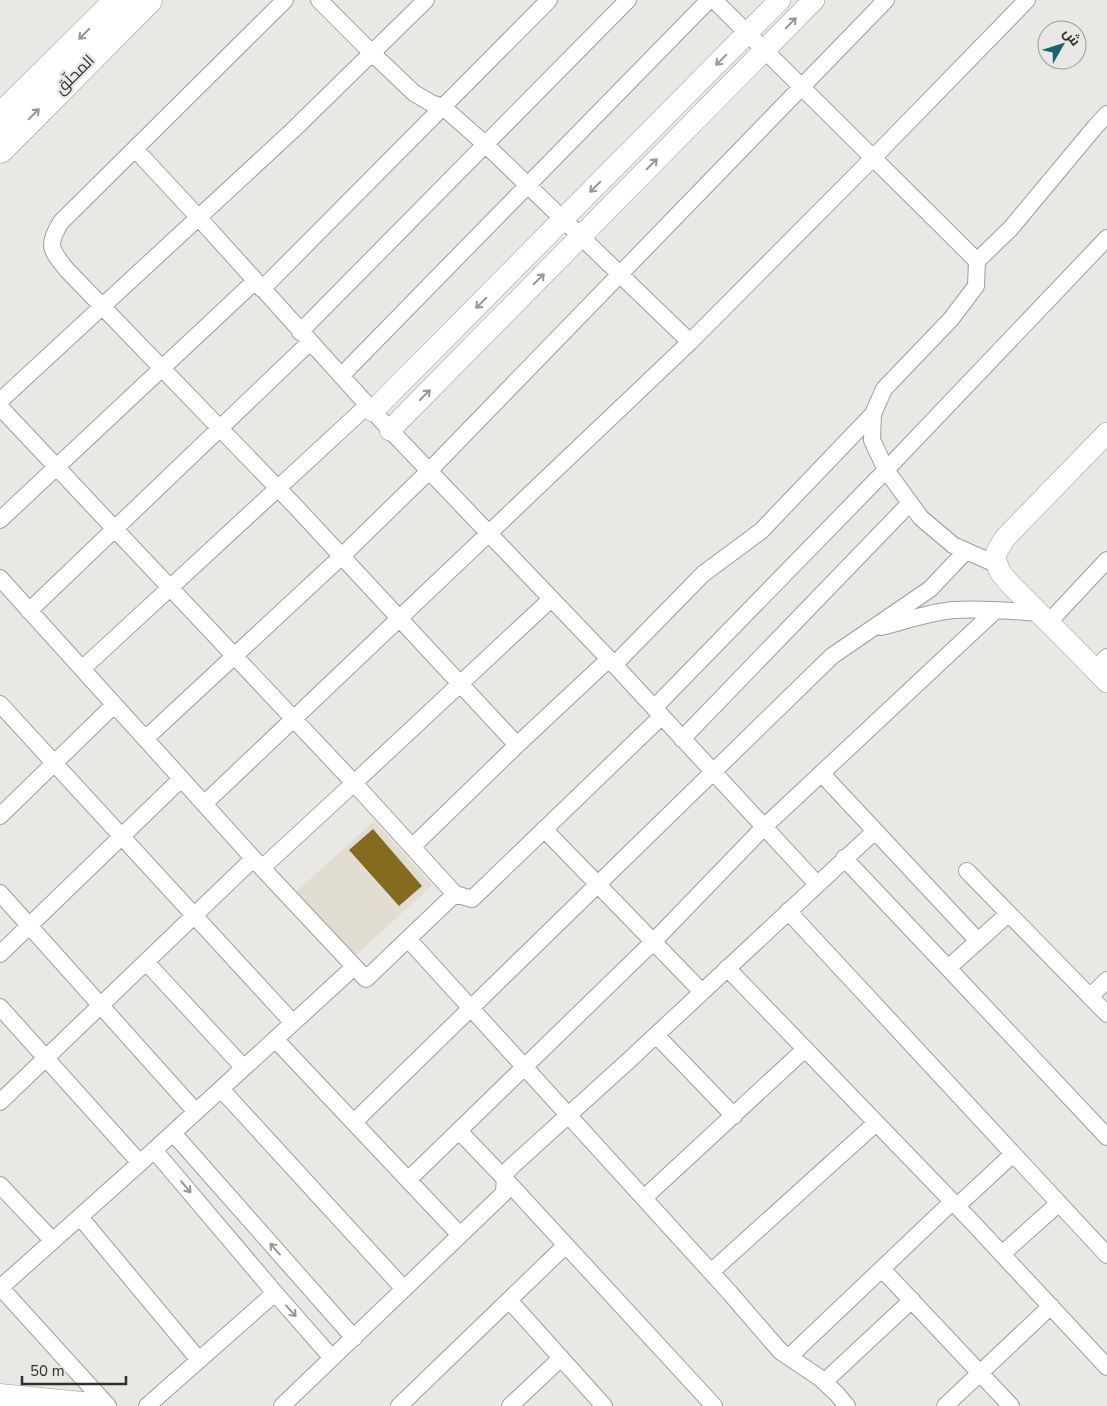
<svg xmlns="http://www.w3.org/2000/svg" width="1107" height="1406" viewBox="0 0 1107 1406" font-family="'Nunito Sans',Cairo,sans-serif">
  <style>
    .built { fill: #e1ddd3 }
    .building { fill: #856b1e }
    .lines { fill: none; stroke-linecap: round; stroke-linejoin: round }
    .minor-casing { stroke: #9e9d9a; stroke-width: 18 }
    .tertiary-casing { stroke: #9e9d9a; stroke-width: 22 }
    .secondary-casing { stroke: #9e9d9a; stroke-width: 25 }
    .trunk-casing { stroke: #9e9d9a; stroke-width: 29 }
    .minor { stroke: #fff; stroke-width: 16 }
    .tertiary { stroke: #fff; stroke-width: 21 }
    .secondary { stroke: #fff; stroke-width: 24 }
    .trunk { stroke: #fff; stroke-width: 28 }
    .oneway { stroke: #979796 }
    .labels { text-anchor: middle; stroke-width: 5; stroke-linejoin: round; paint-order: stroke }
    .street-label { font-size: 16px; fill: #2f2f2d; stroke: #e9e8e5 }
  </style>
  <rect width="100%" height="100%" fill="#e9e8e5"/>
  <!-- built -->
  <path class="built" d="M374,821L432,885L355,956L296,892Z"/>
  <!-- building -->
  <path class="building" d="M373,829L422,886L399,906L349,850Z"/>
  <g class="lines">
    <!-- minor casing -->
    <g class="minor-casing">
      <path id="minor" d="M285,0L61,222C46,246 51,250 67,270L295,506L517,745
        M319,0L372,53L414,93L431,103L443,107L485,144L690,342
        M714,0L977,261
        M135,149L199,218L390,430L609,659L817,884
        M262,289L549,0
        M300,332L628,0
        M341,376L709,0
        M0,401L292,131L426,0
        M0,407L354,783L551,599
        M0,520L255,281
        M997,563L991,562L953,545L921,518L886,470L872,440L873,414L884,389L951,319L976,286L977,261L1011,228L1095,127L1107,114
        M0,578L262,868
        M29,611L310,342
        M1049,622L1107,560
        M881,627C905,621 929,612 954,610C982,608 1011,611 1039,613
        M614,665L703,574L761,531L873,414
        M82,669L368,405
        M1095,669L1107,657
        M0,704L293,1023
        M654,708L886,470L1107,238
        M145,739L342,556L429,471L886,0
        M682,739L910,503
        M822,774L978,941
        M354,783L455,894L366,979L262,868Z
        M204,804L690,342L873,158L1027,0
        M0,816L114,705
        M544,829L702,992
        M412,847L517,745L609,659
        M844,858L948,968L1008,914
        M967,871L1107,1014
        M0,893L196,1112
        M455,894L472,899L662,716
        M788,911L1107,1255
        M408,939L730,1293L780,1351L820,1378L837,1394L847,1406
        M0,954L181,779
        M146,962L244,1068
        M727,968L973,1223L1107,1367
        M948,968L1107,1137
        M1090,997L1107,980
        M0,1007L140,1163
        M656,1035L734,1116
        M275,1039L460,1235
        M221,1089L404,1289
        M0,1102L253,859
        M354,1122L832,656L930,589L966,551
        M459,1131L505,1179L714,1406
        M173,1133L354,1338
        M154,1150L275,1293L332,1358
        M408,1180L653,942L764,827L996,610
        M0,1185L53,1241
        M644,1198L805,1049
        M957,1206L1013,1154
        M80,1217L199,1360
        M1002,1254L1059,1203
        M882,1269L1011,1406
        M711,1272L876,1123
        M0,1288L140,1163L354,967
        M1,1288L108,1406
        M509,1300L604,1406
        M789,1357L952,1202
        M824,1382L912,1300
        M147,1406L275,1293
        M282,1406L504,1193L505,1175L510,1168L626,1063L875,831
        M399,1406L566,1245
        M510,1406L561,1358
        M945,1406L1051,1306"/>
    </g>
    <!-- tertiary casing -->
    <g class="tertiary-casing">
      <path id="tertiary" d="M373,411L780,0
        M390,430L814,0
        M1107,433L1005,538L997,551L995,559L1000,572L1011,585L1075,649L1107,682"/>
    </g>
    <!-- secondary casing -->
    <g class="secondary-casing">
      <path id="secondary" d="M0,1396L102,1406"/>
    </g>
    <!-- trunk casing -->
    <g class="trunk-casing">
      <path id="trunk" d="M0,118L119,0
        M0,149L148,0"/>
    </g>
    <!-- minor -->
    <use href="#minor" class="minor"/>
    <!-- tertiary -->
    <use href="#tertiary" class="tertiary"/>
    <!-- secondary -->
    <use href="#secondary" class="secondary"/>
    <!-- trunk -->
    <use href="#trunk" class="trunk"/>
  </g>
  <!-- one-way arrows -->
  <defs><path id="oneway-shaft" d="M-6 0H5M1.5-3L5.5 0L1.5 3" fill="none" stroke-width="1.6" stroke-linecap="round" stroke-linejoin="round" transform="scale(1.25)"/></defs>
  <g class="oneway">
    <use href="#oneway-shaft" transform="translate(791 23) rotate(-45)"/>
    <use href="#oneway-shaft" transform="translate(84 34) rotate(135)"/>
    <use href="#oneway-shaft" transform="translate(721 60) rotate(135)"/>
    <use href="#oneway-shaft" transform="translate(34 114) rotate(-45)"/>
    <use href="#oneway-shaft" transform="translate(652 164) rotate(-45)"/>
    <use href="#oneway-shaft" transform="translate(595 187) rotate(135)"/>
    <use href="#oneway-shaft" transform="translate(539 279) rotate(-45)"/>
    <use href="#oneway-shaft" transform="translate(481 303) rotate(135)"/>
    <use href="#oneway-shaft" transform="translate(425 395) rotate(-45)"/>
    <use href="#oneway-shaft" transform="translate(186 1187) rotate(50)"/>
    <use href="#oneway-shaft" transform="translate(275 1249) rotate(-131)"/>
    <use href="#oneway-shaft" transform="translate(291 1311) rotate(48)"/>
  </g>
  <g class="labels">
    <!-- street labels -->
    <g class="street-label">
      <text transform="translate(74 74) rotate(-45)" y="6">المحلّق</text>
    </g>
  </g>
  <!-- north arrow -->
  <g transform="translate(1062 45) rotate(51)"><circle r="24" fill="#e9e8e5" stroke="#9f9e9b"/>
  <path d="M0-4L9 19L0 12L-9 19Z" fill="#196270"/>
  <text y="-8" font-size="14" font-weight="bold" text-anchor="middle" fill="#2f2f2d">ش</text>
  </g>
  <!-- scale -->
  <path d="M22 1376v8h104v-8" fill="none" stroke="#2f2f2d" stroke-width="2.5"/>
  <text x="30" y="1376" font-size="15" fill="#2f2f2d" stroke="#e9e8e5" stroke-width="4" paint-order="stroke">50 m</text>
</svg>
